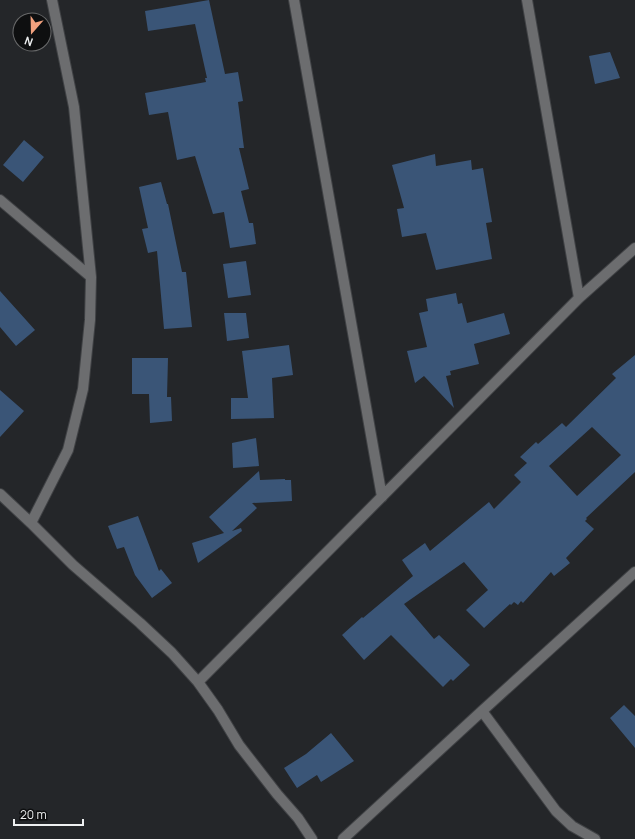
<svg xmlns="http://www.w3.org/2000/svg" width="635" height="839" viewBox="0 0 635 839" font-family="Manrope,sans-serif">
  <style>
    .building { fill: #3a5577; fill-rule: evenodd }
    .lines { fill: none; stroke-linecap: round; stroke-linejoin: round }
    .minor-casing { stroke: #404245; stroke-width: 12 }
    .minor { stroke: #6c6d6f; stroke-width: 10 }
  </style>
  <rect width="100%" height="100%" fill="#242629"/>
  <!-- building -->
  <path class="building" d="M209,0L225,74L238,72L243,101L238,102L244,148H239L249,189L241,191L249,223H253L256,244L230,248L224,212L213,214L195,156L177,160L168,112L149,115L145,93L206,82L205,78H207L195,24L148,31L145,11Z
    M610,52L620,78L595,84L589,56Z
    M24,140L44,157L23,182L3,165Z
    M435,154L436,166L471,160L472,170L483,168L492,222L486,223L492,259L436,270L426,233L402,237L397,209L404,208L392,165Z
    M161,182L167,204H168L182,272H186L192,327L164,329L157,251L148,253L142,229L148,228L139,187Z
    M246,261L251,295L228,298L223,264Z
    M0,291L35,330L16,346L0,327Z
    M456,293L458,304L462,303L467,323L504,313L510,334L474,344L479,364L450,371L451,375L446,376L454,408L424,376L415,383L407,351L427,347L419,313L428,311L426,299Z
    M224,313H246L249,338L227,341Z
    M289,345L293,375L272,378L274,418L231,419V398H248L242,351Z
    M635,355V472L586,518L587,519L585,521L594,529L566,558L570,563L554,576L551,572L523,603L521,601L518,605L514,602L511,605L510,604L484,628L466,610L488,590L464,562L404,604L434,639L439,635L470,665L453,681L451,679L443,687L391,635L364,660L342,635L362,617L363,618L413,576L402,560L425,543L430,551L489,502L494,509L521,482L514,475L527,463L520,457L536,442L538,444L562,423L566,427L616,378L612,374ZM592,427L621,455L577,496L549,466Z
    M132,358H168L167,397H171L172,421L150,423L149,394H132Z
    M0,390L24,411L0,437Z
    M256,438L259,466L233,468L232,443Z
    M259,471L260,480L285,479V480H291L292,501L252,503L257,508L232,531L241,528L242,531L198,563L192,543L224,533L209,517Z
    M138,516L159,571L161,569L172,583L152,598L135,575L124,547L117,549L108,526Z
    M624,705L635,716V748L610,718Z
    M331,733L354,761L321,782L317,775L297,788L284,768L306,754Z"/>
  <g class="lines">
    <!-- minor casing -->
    <g class="minor-casing">
      <path id="minor" d="M294,0L382,497
        M527,0L579,298
        M0,200L91,277
        M0,494L31,523L73,565L140,623L172,653L198,682L218,710L239,745L277,794L298,818L312,839
        M31,523L68,450L83,389L90,320L91,277L74,107L52,0
        M198,682L579,298L635,248
        M482,711L556,811L572,826L595,839
        M343,839L482,711L635,572"/>
    </g>
    <!-- minor -->
    <use href="#minor" class="minor"/>
  </g>
  <!-- north arrow -->
  <g transform="translate(32 32) rotate(200)"><circle r="19" fill="#0e0f10" stroke="#68696a"/>
  <path d="M0-3L7 15L0 10L-7 15Z" fill="#f2a17e"/>
  <text y="-6" font-size="11" font-weight="bold" text-anchor="middle" fill="#eef0f1">N</text>
  </g>
  <!-- scale -->
  <path d="M14 819v6h69v-6" fill="none" stroke="#eef0f1" stroke-width="2"/>
  <text x="20" y="819" font-size="12" fill="#eef0f1" stroke="#0e0f10" stroke-width="3" paint-order="stroke">20 m</text>
</svg>
